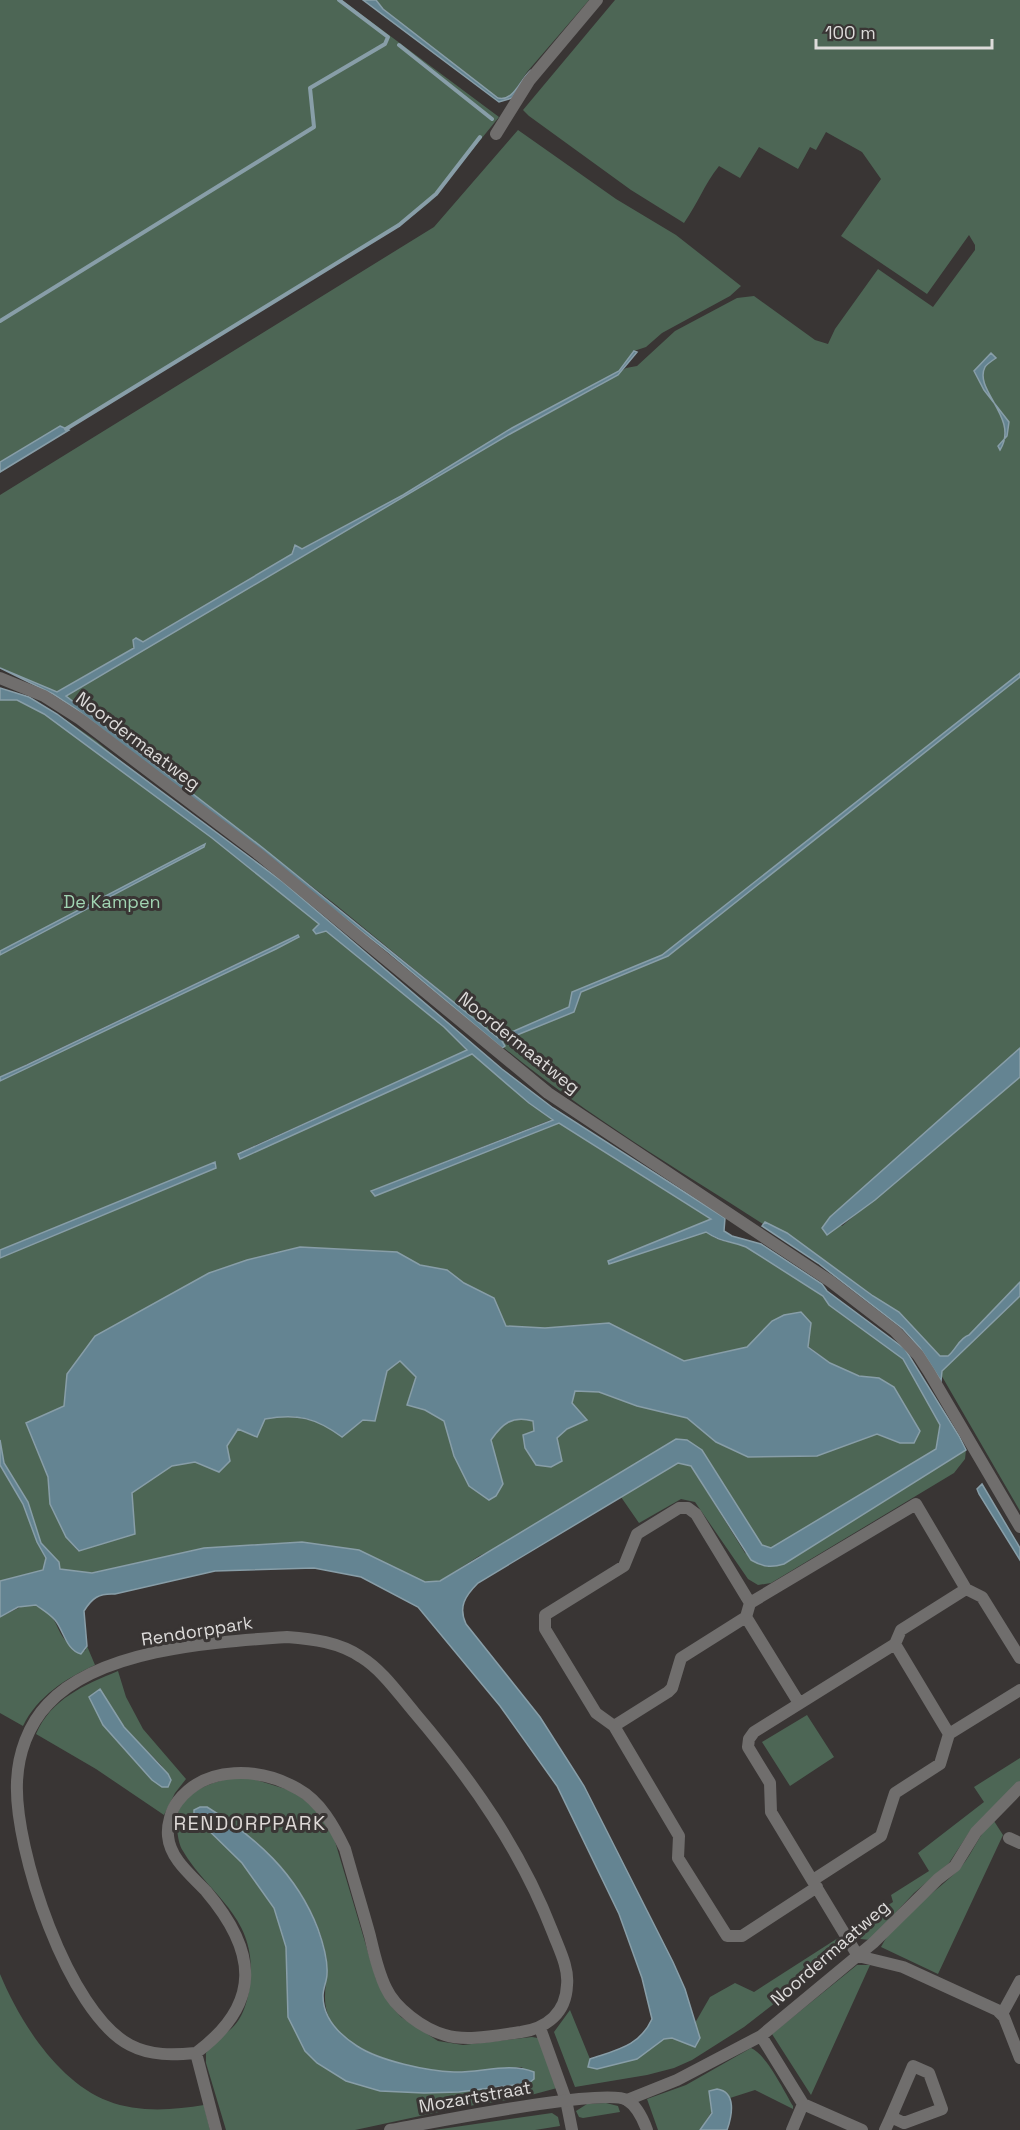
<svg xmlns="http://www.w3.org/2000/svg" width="1020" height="2130" viewBox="0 0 1020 2130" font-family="'Space Grotesk',sans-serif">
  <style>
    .green { fill: #4d6655; fill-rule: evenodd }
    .water { fill: #648492; stroke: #889ea8; stroke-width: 1.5 }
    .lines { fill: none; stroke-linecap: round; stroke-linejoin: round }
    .stream { stroke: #889ea8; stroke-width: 4 }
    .minor { stroke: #706e6d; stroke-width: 12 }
    .tertiary { stroke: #706e6d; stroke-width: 12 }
    .labels { text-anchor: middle; stroke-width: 6; stroke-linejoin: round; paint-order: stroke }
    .street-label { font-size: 18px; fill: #dddbda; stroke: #393534 }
    .park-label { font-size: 18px; fill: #a1d4b2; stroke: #393534 }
    .neighbourhood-label { font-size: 20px; letter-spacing: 1.5px; fill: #ddd8d6; stroke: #393534 }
  </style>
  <rect width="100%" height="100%" fill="#393534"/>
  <!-- green -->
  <path class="green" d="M0,0H342L499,117L430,202L415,214L66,429L60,426L0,462Z
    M376,0H589L527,72L511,96L504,100L490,93L383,9Z
    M615,0H1020V673L662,955L573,992L570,1007L498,1038L336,905L65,696L510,434L599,386L626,368L637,366L675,331L737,298L754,296L815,340L828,344L835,329L878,269L933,307L975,250V245L969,235L927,294L841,236L881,179L862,152L826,132L816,150L810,147L798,169L759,147L740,178L719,166C704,185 698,203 684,223L631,190L529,116L523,110Z
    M518,130L616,199L676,235L741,286L730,296L662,333L646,347L634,351L619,371L512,428L403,495L301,549L293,548L292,554L143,642L136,638L133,640L134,648L57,692L0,668V495L434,227Z
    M1020,677V1048L830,1217L842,1226L1020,1077V1282L969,1335C959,1338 956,1350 948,1356H940L899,1312L873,1296L787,1233L765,1222L763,1224C674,1167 584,1114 503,1047L501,1041L574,1012L580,992L668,956Z
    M0,690L63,718L95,740L320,924L314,930L316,933L326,930L444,1027L467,1051L238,1153L240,1159L472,1053L529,1103L553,1119L371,1191L375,1196L559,1123L712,1220L608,1261L706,1232C722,1244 729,1240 746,1247L823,1296L829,1305L903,1359L940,1425L937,1449L771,1549L762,1545L702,1450L479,1556L440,1581L425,1582L359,1550L204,1548L92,1573L60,1569L59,1562L41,1543L28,1502L4,1463L0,1440V1258L216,1168L215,1162L0,1250V1081L299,937L297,935L0,1077ZM300,1247L397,1252L420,1265L447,1270L464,1283L494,1298L506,1326L545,1328L609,1323L683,1361L747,1347L772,1321L811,1323L808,1346L830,1363L859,1376L879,1378L894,1387L920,1431L914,1443H900L877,1434L817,1456L716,1442L687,1418L637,1406L599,1392L575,1391L572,1403L587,1420L567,1429L556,1438L562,1461L536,1465L525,1448L534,1432L533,1421C512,1415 503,1424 491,1440L502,1484L489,1500L469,1486L454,1456L444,1421L425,1410L407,1405L416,1377L400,1361L387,1371L375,1421L364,1420L342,1436L322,1422L284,1415L265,1419L238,1429L227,1446L195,1462L171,1466L132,1493L135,1534L78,1551L66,1537L50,1504L48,1477L26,1423L64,1406L68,1374L95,1336L209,1273L247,1260Z
    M1020,1296V1511L940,1373Z
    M966,1450L965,1459L954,1473L771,1583L758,1585L748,1579L695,1502L681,1499L639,1523L621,1497L678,1463L691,1466L745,1553L784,1564Z
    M0,1465L23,1504L37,1542L46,1558L43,1570L0,1581Z
    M27,1604C58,1607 53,1628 67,1642C72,1646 79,1648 85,1651L87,1646L95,1665C66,1678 37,1697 23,1726L0,1713V1617Z
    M118,1671L126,1697L143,1729L186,1779L175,1793L164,1815L96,1769L36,1734C51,1699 84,1685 118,1671ZM112,1710L124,1727L161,1765L171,1780H152L103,1725Z
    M807,1715L834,1757L790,1786L762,1742Z
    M1020,1758V1781L970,1831L949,1863L914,1893L870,1940L861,1939L852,1927L893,1902L891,1895L929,1871L918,1853L984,1802L974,1787Z
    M244,1776L292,1791L315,1808L334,1838L376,1979L392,2007L401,2017L438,2041L463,2045L532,2037L538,2038L557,2088L520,2098L462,2107L355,2130H226L206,2063V2053C213,2043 223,2036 232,2028C247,2014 251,1987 251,1967C250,1913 207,1892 183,1851C179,1845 178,1837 177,1829C172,1792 215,1780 244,1776ZM200,1807H207C262,1840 314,1890 326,1956C330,1982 317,2002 334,2026C353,2055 420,2071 454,2072C477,2072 500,2069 522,2067L529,2083L459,2092H403L288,2017L286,1947L274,1908L242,1863L225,1846Z
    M994,1821L1003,1835L938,1974L881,1947C898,1914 936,1894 961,1867C974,1852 978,1834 994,1821Z
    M838,1938L845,1949L744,2027L692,2060L674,2068L647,2075L575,2087L554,2032L570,2010L590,2059L588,2067L664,2039H679L691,2046L700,2038L695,2023L710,1997L735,1983L754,1992Z
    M857,1965H870L811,2095L772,2034Z
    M0,1974C20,2022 58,2082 108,2101C138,2113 174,2110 204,2105L210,2130H0Z
    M751,2048C766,2054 784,2091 793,2106V2109L755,2090L730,2098L727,2093C715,2105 709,2116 700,2130H658L647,2099L686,2085Z
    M606,2103L618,2106L620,2112L583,2118L579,2117L576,2111L587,2104Z
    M552,2113L558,2117L560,2126L535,2130H434Z"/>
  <!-- water -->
  <path class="water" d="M363,0H376L383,9L498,98C514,102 520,79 531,70L512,98L499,102Z
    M634,351L637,352L618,375L510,434L66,696L263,848L498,1038L569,1007L572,992L662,955L1020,673V677L668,956L581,992L574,1012L502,1041L505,1046L502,1048L388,952L76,709L53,694L0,668L57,692L134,648L133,640L136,638L143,642L292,554L295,545L302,549L403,495L512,428L619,371Z
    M991,353L996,358C993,360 987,364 985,367C973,390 1020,418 1000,450L998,446L1007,436L1009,422L984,390L974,371Z
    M60,426L69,430L0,472V462Z
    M0,688L29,697L57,714L283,882L502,1069L553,1108L725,1218L724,1231L732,1236L761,1244L822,1284L827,1291L905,1349L959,1436L966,1450L784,1564C771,1568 763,1567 751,1560L691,1466L678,1463L478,1583C465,1596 458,1607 466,1624L540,1717L584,1786L673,1962L685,1989L700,2038L695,2047L672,2038L664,2039L637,2059L597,2069L588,2067L590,2059C616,2050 640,2046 652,2019L642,1978L619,1914L557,1786L500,1706L418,1607L361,1577L314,1568L215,1571L115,1594C99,1593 92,1598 84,1611L87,1646L81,1654C66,1650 64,1631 55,1620C50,1614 43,1610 36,1605L18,1607L0,1617V1581L43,1570L46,1558L37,1542L23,1504L0,1465V1440L4,1463L28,1502L41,1543L59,1562L60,1569L92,1573L204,1548L302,1542L359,1550L425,1582L440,1581L676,1439L687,1440L702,1450L762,1545L771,1548L936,1449L940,1425L903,1359L829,1305L823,1296L746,1247C729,1240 722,1243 706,1232L609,1264L608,1261L711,1219L559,1123L375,1196L371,1191L553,1120L529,1103L472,1054L240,1159L238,1154L467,1050L444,1027L326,931L316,934L313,930L319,924L212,838L44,714L17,700H0Z
    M205,844L204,847L0,955V951Z
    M298,935L299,937L276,949L0,1081V1077L27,1065Z
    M1020,1048V1077L875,1200L827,1235L822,1228L830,1217Z
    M215,1162L216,1168L0,1258V1250Z
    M765,1222L787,1233L873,1296L899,1312L940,1356H948C956,1350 959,1338 969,1335L1020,1282V1296L942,1371L941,1381L920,1348L903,1329L818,1263L762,1226Z
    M300,1247L397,1252L420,1265L447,1270L464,1283L494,1298L506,1326L545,1328L609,1323L684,1361L747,1347L772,1321L784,1315L801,1312L811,1323L808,1347L830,1363L859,1376L879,1378L894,1387L920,1431L914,1443H900L877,1434L817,1456L748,1457L716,1442L687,1418L637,1406L599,1392L575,1391L572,1403L587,1420L567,1429L557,1438L562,1461L551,1467L536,1465L525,1448L523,1435L534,1431L533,1421C512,1415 502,1424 491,1440L503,1484L496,1496L489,1500L469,1486L454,1456L444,1421L425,1410L407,1405L416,1377L400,1361L387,1371L375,1421L363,1420L342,1437C316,1418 297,1413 265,1419L257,1437L238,1429L227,1446L230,1461L219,1472L195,1462L172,1466L132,1493L135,1534L79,1551L66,1537L50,1504L48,1477L26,1423L64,1406L67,1374L95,1336L209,1273L247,1260Z
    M982,1484L1020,1548V1560L979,1494L977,1489Z
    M100,1689L124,1727L168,1774L171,1780L168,1787H162L152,1780L103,1725L89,1697Z
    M200,1807H207C256,1837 297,1874 318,1929C323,1943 328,1959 327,1974C327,1981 323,1988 323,1996C323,2018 340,2035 357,2046C380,2061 427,2071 454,2072C480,2073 509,2062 534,2072V2079L529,2083L459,2092L424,2093L380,2091L346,2081L317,2063L305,2051L288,2017L286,1947L274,1908L242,1863L194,1816V1810Z
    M717,2089C737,2092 732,2116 727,2130H700L712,2113L709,2091Z"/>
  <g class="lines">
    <!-- stream -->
    <path class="stream" d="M399,45L492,119
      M0,321L314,127L310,88L385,44L388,37L339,0
      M66,429L399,225L436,194L480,137"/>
    <!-- minor -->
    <path class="minor" d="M496,134L529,81L597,0
      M0,678L44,696L80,719L257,853L548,1093L830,1281L895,1331L918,1355L929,1372L1020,1527
      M746,1617L799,1703
      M287,1637C313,1639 339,1642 361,1657C382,1670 398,1693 414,1712C472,1780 521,1850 553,1933C559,1949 569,1968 567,1985C566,2013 547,2028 521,2032C498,2035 467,2042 445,2035C423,2029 395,2008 386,1988C378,1972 374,1953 370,1936C362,1907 353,1878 345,1849C334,1826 320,1801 298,1789C260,1767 206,1765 178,1801C171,1810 167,1825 168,1836C170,1859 191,1875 206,1891C257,1951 263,2003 196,2053C173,2055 151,2056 130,2045C68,2013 14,1849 17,1782C18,1754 28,1725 48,1704C100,1648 216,1642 287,1637Z
      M614,1726L668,1692L672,1688L681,1658L746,1617L750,1603
      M949,1734L895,1644L901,1630L966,1589
      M1009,1838L1020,1843
      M813,1880L881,1836L895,1793L940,1764L949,1734L1020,1690
      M817,1887L742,1936H727L678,1858L679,1836L614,1726L596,1713L545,1629V1615L624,1566L637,1534L679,1508H688L696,1514L750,1603L916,1504L966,1589L982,1597L1020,1658
      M858,1956L771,1812L770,1783L748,1747L749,1739L754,1732L895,1644
      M858,1956L903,1967L997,2010L1004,2017L1020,2058
      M1002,2014L1020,1981
      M540,2028L566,2100L572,2130
      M761,2036L803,2104L862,2130
      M196,2053L216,2130
      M913,2066L929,2073L942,2109L904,2123L891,2117Z
      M627,2100L677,2080L761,2036L873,1943L938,1879L955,1866L976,1832L1020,1787
      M792,2130L803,2104
      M885,2130L891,2117"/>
    <!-- tertiary -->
    <path class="tertiary" d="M390,2130C426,2124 605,2087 627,2100C637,2106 643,2119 647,2130"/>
  </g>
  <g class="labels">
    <!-- street labels -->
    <g class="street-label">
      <text transform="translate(138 741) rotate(37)" y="6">Noordermaatweg</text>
      <text transform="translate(519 1043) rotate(39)" y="6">Noordermaatweg</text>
      <text transform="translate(197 1631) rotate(-9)" y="6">Rendorppark</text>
      <text transform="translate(830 1953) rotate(-41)" y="6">Noordermaatweg</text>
      <text transform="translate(475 2097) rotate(-10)" y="6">Mozartstraat</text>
    </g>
    <!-- park labels -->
    <g class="park-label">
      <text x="112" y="908">De Kampen</text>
    </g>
    <!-- neighbourhood labels -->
    <g class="neighbourhood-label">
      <text x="250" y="1830">RENDORPPARK</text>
    </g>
  </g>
  <!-- scale -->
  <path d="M816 39v9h176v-9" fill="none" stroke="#dddbda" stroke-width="3"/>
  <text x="825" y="39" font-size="18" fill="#dddbda" stroke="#393534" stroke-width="4.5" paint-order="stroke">100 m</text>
</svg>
